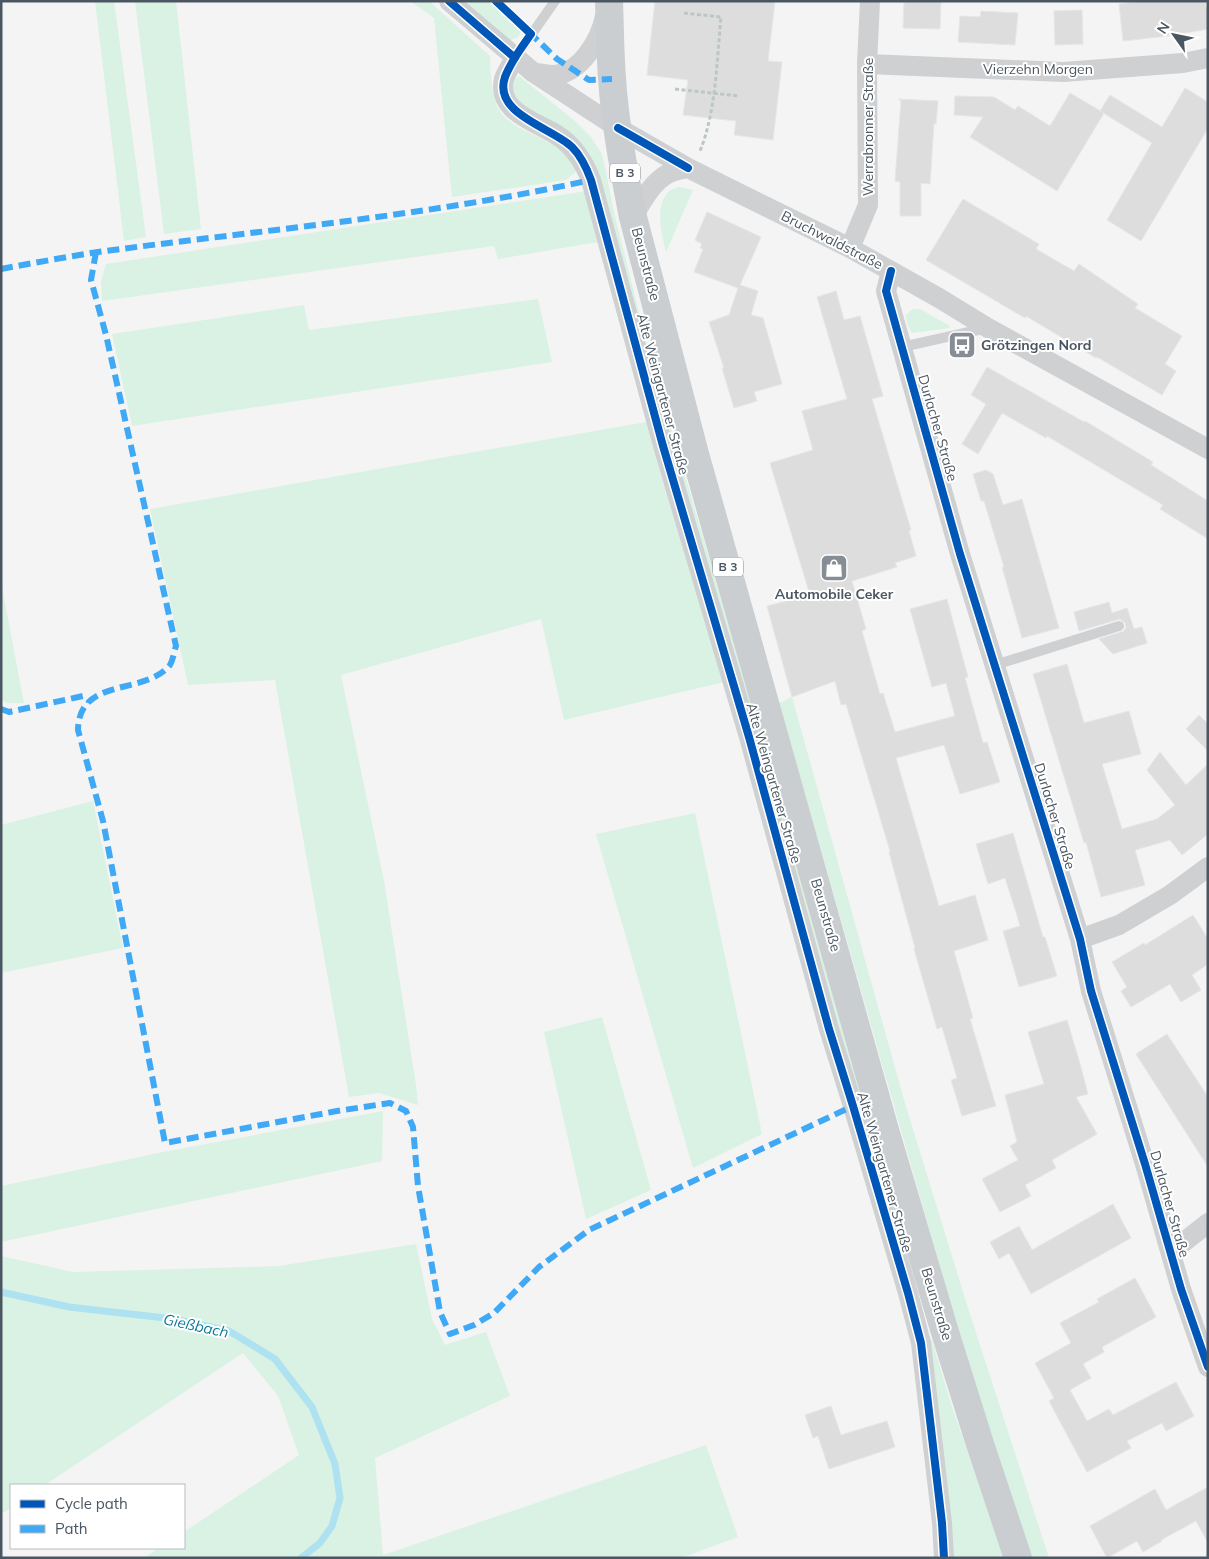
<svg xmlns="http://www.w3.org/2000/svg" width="1209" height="1559" viewBox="0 0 1209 1559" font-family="Mulish,sans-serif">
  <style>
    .green { fill: #d9f2e3 }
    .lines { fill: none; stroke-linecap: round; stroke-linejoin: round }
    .stream { stroke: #aee2f0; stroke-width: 7 }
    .building { fill: #ddddde; stroke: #e5e6e7 }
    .path { stroke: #bcc7c4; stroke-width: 3; stroke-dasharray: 4 2.5; stroke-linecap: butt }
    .lane { stroke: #ced0d2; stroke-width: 10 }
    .street { stroke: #ced0d2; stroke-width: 20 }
    .primary { stroke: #caced1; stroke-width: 28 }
    .quiet { stroke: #3fa9f5; stroke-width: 6; stroke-dasharray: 12 6; stroke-linecap: butt }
    .cycleway-casing { stroke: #fff; stroke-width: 11 }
    .cycleway { stroke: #0057b8; stroke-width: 8 }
    .labels { text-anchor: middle; stroke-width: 4; stroke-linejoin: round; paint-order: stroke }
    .shield { fill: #fff; stroke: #808990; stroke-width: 1 }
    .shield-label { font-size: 12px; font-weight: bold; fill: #4a5661 }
    .street-label { font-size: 14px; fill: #4a5661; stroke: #fff }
    .poi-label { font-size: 14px; font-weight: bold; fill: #4a5661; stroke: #fff; text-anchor: start }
    .water-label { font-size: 15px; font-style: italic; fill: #0c7c9b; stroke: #fff }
  </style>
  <rect width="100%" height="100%" fill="#f4f4f4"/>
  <!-- green -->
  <path class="green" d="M95,1H114L146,237L124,241Z
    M135,1H176L201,229L164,234Z
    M410,1H429L490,56C490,68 492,100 499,110C517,138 566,136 577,171L566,180L452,197L434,18Z
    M464,1H488L521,32L518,37L509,41Z
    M519,76L575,121L591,137L602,154L606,171L613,208L648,349L760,731L817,939L896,1218L901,1254L596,174L527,113L514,94L512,85L514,79Z
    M679,187L693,190L666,252C662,234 654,208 668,192C670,190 675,188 679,187Z
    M587,191L598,242L498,259L494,246L102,301L101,281L106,264Z
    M538,299L552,362L132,426L112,334L304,305L309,330Z
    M915,309H920L950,326V328L912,333L907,324L906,316L911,310Z
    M646,422L660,473L678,526L724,682L564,720L541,619L341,675L384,881L416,1085L418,1105L379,1093L349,1097L275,680L188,685L150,509Z
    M1,582L24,703H7L1,699Z
    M792,697L904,1100L968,1308L1049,1558H1033L1001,1469L956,1323L779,703Z
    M93,801L123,948L1,973V825Z
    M695,813L762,1134L693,1168L596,834Z
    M602,1017L651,1190L586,1219L544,1032Z
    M383,1111L382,1161L1,1242V1186L163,1152Z
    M416,1244L432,1319L445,1345L486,1332L510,1396L375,1458L383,1555L706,1445L738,1537L681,1558H144L159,1548H184V1532L299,1455L278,1396L243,1353L45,1485H11V1508L1,1514V1256L73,1272L279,1266Z
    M932,1340L951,1404L1004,1558H950L928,1341Z"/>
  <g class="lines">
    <!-- stream -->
    <path class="stream" d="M1,1292L69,1307L174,1319L229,1331L275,1359L312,1407L335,1464L340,1498L332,1526L320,1543L301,1558"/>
  </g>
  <!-- building -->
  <path class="building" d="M655,1H775L768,61L782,62L773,140L734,135L736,121L683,115L688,80L647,75Z
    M904,1H941L940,29L903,28Z
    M1143,1H1205L1208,16V29L1168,36L1123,41L1119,4Z
    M1082,10L1083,44L1055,45L1054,11Z
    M981,11L1018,13L1015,45L958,42L960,16L980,17Z
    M1185,88L1208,102V128L1141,241L1107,220L1152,143L1100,111L1110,95L1162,127Z
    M1070,93L1104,113L1057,191L970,137L983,117L954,115L955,96L994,97L1015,110L1018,106L1050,126Z
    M898,99L938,101L936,124L934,123L930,184L921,183V216H900V182L895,181L901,101Z
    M963,199L1039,244L1036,249L1074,271L1079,264L1138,304L1135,308L1182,336L1165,364L1176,371L1162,395L1097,357L1096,358L1026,316L1025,318L926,260Z
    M707,212L761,237L740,285L758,291L751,315L763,318L782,384L754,392L757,401L734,408L722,368H724L709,322L729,315L738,288L694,272L703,249L700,248L702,244L695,240Z
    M836,291L844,320L860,316L883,396L872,399L911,530L909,531L916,556L895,563L897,567L852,581L866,629L862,631L880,694L883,693L895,732L955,716L946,683L932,687L910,609L947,599L968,677L965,678L983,743L987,742L1000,782L960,794L944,745L896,758L939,906L975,895L988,940L954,951L973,1018L970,1019L996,1106L962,1116L951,1080L957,1078L942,1027L937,1029L914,949L915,948L889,852L890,851L846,704L841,705L835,681L792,697L767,606L810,595L770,463L813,450L802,411L847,399L817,297Z
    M987,367L1084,422L1085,421L1153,462L1151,465L1208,501V539L1160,509L1163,505L1047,436L1046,438L1002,413L978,454L962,444L986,404L971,395Z
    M986,470L993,474L1003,505L1022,499L1059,628L1022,638L1002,567H1004L984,501H981L973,474Z
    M1109,602L1112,613L1127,608L1134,629L1142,627L1147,643L1113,654L1099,639L1124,631L1126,627L1125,623L1120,619L1079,631L1074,612Z
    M1067,664L1084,723L1129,711L1141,754L1102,764L1122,829L1157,819L1175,805L1147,770L1160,752L1186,785L1208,764V834L1182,855L1170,840L1135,850L1145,885L1101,897L1086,842L1084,843L1033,674Z
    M1199,715L1208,724V751L1186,729Z
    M1013,833L1043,937H1045L1057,976L1019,987L1003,931L1020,926L1015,909L1005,878L988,884L976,844Z
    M1193,915L1208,939V964L1192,975L1201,990L1181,1002L1170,984L1131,1007L1121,991L1127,987L1112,962L1144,943L1145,945Z
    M1067,1020L1079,1060L1088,1094L1076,1097L1097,1134L1052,1160L1056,1168L1025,1185L1031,1196L1000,1212L982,1179L1018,1160L1010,1146L1017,1142L1005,1095L1044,1084L1028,1032Z
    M1167,1034L1208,1097V1167L1136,1054Z
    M1113,1204L1131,1238L1031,1294L1009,1253L999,1259L990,1242L1019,1226L1032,1250Z
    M1135,1278L1156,1317L1102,1347L1104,1352L1083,1364L1091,1378L1070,1390L1087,1421L1109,1409L1113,1415L1176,1382L1194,1416L1166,1431L1162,1423L1127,1441L1131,1448L1087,1472L1049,1401L1054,1398L1035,1363L1071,1343L1060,1323L1099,1302L1097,1299Z
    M831,1406L841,1435L887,1421L895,1447L829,1469L818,1436L813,1438L805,1415Z
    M1208,1487V1543L1196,1521L1161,1540L1162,1541L1143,1552L1137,1541L1107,1558L1090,1526L1155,1489L1166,1510Z"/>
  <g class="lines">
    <!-- path -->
    <path class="path" d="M684,13L721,17C717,59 716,112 700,151
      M675,89L739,96"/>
    <!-- lane -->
    <path class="lane" d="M515,58L555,1
      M902,347L987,328
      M995,665L1119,626"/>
    <!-- street -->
    <path class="street" d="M449,1L534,73L618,128L688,168L850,248L939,298L988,328L1208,449
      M515,58C512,64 506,72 504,79C496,112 537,122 557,135C574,146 584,162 591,180L663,446L749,737L829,1029L853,1106L908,1293L921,1343L942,1523L944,1558
      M867,64L1063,72L1183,63L1208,58
      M534,73C540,73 547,75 554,75C581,73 600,40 605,16
      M633,217C642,201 652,182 669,173C675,171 682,169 688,168
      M850,248L868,205L867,64L870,1
      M891,271L886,291L960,554L1080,939L1091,991L1145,1164L1181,1289L1208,1367
      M1080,939L1119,925L1170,895L1208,867
      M1171,1252L1208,1223"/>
    <!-- primary -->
    <path class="primary" d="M609,1C610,27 610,52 612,78C615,124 624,171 633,217L695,454L885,1130L944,1329L980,1444L1018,1558"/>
    <!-- quiet -->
    <path class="quiet" d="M529,32L557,59L589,80L612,79
      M96,252L91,280L106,335L176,646C174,652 173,660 170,665C145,696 79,676 78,730L103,821L165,1143L337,1111L390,1103L406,1111L413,1127L418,1186L440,1312L450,1334L474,1325L494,1313L539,1267L589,1230L853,1106
      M1,269C33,263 66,257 98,252C262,230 429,216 591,180
      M1,709L9,712L83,696L89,701"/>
    <!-- cycleway casing -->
    <g class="cycleway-casing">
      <path id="cycleway" d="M449,1L515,58
        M496,1L531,34C522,47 511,61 505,77C492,114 553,128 572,147C581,156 587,169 591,180L663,446L749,737L829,1029L853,1106L908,1293L921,1343L942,1523L944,1558
        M618,128L688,168
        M891,271L886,291L960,554L1080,939L1091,991L1145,1164L1181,1289L1208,1367"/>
    </g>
    <!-- cycleway -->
    <use href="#cycleway" class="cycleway"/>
  </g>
  <!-- icons -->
  <defs>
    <g id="bus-square" transform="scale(1.4375)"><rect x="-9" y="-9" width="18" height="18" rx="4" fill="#868d94" stroke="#fff"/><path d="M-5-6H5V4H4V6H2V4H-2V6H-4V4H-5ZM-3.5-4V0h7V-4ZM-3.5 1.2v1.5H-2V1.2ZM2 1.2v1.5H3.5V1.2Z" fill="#fff"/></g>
    <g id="shop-square" transform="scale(1.4375)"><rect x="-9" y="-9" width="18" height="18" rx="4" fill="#868d94" stroke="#fff"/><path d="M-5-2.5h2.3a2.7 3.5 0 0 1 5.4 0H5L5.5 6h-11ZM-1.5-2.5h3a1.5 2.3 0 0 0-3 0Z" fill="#fff"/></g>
  </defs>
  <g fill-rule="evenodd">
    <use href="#bus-square" x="962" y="345"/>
    <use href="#shop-square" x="834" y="568"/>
  </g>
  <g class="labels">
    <!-- shield labels -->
    <g class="shield">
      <rect x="610" y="163.5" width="30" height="19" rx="4"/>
      <rect x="713" y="557.5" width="30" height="19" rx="4"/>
    </g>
    <g class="shield-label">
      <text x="625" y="177">B 3</text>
      <text x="728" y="571">B 3</text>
    </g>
    <!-- street labels -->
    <g class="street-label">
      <text x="1038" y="74">Vierzehn Morgen</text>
      <text transform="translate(868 127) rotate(-90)" y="5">Werrabronner Straße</text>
      <text transform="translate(832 240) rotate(27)" y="5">Bruchwaldstraße</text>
      <text transform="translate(646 264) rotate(75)" y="5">Beunstraße</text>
      <text transform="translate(663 394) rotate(75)" y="5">Alte Weingartener Straße</text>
      <text transform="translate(938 428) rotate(74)" y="5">Durlacher Straße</text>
      <text transform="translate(774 783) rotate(74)" y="5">Alte Weingartener Straße</text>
      <text transform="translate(1055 816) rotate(73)" y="5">Durlacher Straße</text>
      <text transform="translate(826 915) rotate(74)" y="5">Beunstraße</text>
      <text transform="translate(885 1172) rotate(74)" y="5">Alte Weingartener Straße</text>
      <text transform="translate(1170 1204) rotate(74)" y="5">Durlacher Straße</text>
      <text transform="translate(937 1304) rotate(73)" y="5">Beunstraße</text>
    </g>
    <!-- poi labels -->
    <g class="poi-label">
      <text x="981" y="350">Grötzingen Nord</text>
      <text x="834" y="599" text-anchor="middle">Automobile Ceker</text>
    </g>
    <!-- water labels -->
    <g class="water-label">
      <text transform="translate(196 1326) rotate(12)" y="5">Gießbach</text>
    </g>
  </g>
  <!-- border -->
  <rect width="1209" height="1559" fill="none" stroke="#4a5661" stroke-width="5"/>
  <!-- legend -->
  <rect x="10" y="1484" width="175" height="65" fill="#ffffff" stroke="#b7bbc0"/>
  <rect x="20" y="1500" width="25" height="8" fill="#0057b8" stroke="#b7bbc0"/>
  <text x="55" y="1509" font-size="15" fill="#4a5661">Cycle path</text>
  <rect x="20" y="1525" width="25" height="8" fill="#3fa9f5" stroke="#b7bbc0"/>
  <text x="55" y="1534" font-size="15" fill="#4a5661">Path</text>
  <!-- north arrow -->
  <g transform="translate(1174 35) rotate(303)" stroke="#ffffff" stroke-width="4" paint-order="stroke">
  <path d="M0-4L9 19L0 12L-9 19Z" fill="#4a5661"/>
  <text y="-8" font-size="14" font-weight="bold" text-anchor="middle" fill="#4a5661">N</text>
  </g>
</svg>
